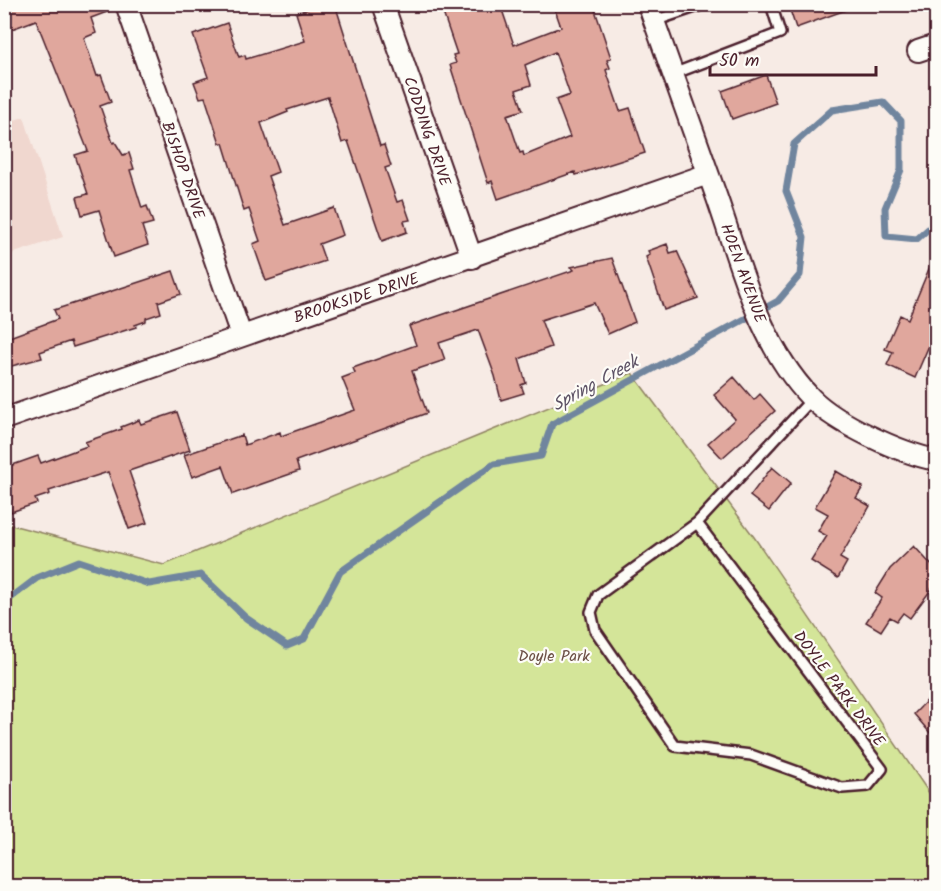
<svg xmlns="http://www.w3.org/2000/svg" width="941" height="891" viewBox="0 0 941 891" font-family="Kalam,sans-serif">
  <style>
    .built { fill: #f0d7cf }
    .green { fill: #d4e599; stroke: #8f8262; stroke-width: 1.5 }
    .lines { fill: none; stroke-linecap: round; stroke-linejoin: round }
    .stream { stroke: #70859e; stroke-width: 7 }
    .building { fill: #e0a79d; stroke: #4a1f2b; stroke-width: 1.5; fill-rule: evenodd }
    .service-casing { stroke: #4a1f2b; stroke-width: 14 }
    .minor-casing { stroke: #4a1f2b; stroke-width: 24 }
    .service { stroke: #fdfcf7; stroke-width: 9 }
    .minor { stroke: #fdfcf7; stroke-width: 20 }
    .labels { text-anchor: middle; stroke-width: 4.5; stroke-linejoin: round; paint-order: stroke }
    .street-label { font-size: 16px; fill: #4a1f2b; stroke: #fdfcf7 }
    .park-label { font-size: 16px; fill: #6c5046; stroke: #fdfcf7 }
    .water-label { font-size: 18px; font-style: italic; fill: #5d5265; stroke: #fdfcf7 }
  </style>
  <rect width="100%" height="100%" fill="#f7ebe5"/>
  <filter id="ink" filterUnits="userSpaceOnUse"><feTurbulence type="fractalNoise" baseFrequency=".0167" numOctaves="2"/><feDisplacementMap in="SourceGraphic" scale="12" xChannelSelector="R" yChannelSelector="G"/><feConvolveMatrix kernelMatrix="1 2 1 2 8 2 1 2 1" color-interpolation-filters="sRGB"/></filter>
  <g filter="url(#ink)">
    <!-- built -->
    <path class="built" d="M24,117L63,237L5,256V123Z"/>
    <!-- green -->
    <path class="green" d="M632,373L754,537L936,803V886H5L4,523L164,565Z"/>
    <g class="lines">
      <!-- stream -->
      <path class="stream" d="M4,603L37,578L79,561L149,584L201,575L246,618L287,646L304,639L340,572L494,464L541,456L552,424L778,301L800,275L804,237L786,191L794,144L832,110L883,102L901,121V170L885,208L886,236L917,239L936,222"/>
    </g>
    <!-- building -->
    <path class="building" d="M4,4H114L115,9L91,18L96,33L84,38L97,76L101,75L111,102L100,106L113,143L115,142L123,155L129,153L134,169L130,170L142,208L147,206L153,223L142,226L148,245L114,257L99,210L82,215L77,197L88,194L75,155L88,151L36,20L4,32Z
      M306,4H335L380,146L384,145L391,166L385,168L397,202L403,200L410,220L404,221L407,232L382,241L348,141L342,143L328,97L287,110L288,112L261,123L278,172L268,176L285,225L334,208L343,235L319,244L325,261L266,281L253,244L260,241L249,209L244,211L223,143H220L205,97L200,98L194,82L208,77L193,35L227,23L239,57L245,55L246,59L305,41L296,13L308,9Z
      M440,4H500L514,45L561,27L553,4H593L611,58L607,60L610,68L606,70L620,111L630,108L645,153L576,175L575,172L498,199L492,181L488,183L450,65L456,63L453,55L457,54ZM555,52L570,95L556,100L570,137L524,156L523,152L520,153L507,115L523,110L516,90L531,85L525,65Z
      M788,4H854V7L796,28Z
      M766,75L776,103L732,119L722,91Z
      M667,244L670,253L677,251L698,298L664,310L646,257L650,255L648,251Z
      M936,252V329L915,378L887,365L893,352L885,349L900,315L908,319Z
      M612,258L635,322L608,334L594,303L541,320L551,347L519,359L526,383L521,385L524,393L501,400L495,376L478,330L439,343L445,360L412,371L427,413L296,461L299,471L233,494L223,466L192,477L184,455L242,435L245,445L280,432L281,436L355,410L342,378L355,373L353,368L416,345L409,326L574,270L571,267Z
      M173,271L181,294L158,302L161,313L146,318V321L135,325L136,327L73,347L71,341L40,352L42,358L4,368V339L58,319L54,310Z
      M734,377L754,400L760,394L775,411L722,458L708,443L735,419L714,395Z
      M177,412L190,450L129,471L147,523L129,529L108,472L49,491L50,494L35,499L37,503L11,512L9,506L4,508V468L38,456L41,463L87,446L85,442L122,429L121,427L139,420L141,424Z
      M772,467L791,483L769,511L750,496Z
      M836,471L863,487L856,498L870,506L840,558L847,562L838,578L811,561L827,536L818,531L828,514L815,507Z
      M914,546L936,570V583L910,618L903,613L897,621L890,617L881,631L866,622L882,598L875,593L890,569Z
      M936,691V740L914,714Z"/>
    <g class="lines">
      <!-- service casing -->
      <g class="service-casing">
        <path id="service" d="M654,21L704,4
          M673,74L780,33L771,4
          M697,523L882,769L868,786L842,788L751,755L675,746L595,630L591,612L598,595L697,523L812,399"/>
      </g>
      <!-- minor casing -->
      <g class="minor-casing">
        <path id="minor" d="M126,4L241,335
          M383,4L472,258
          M648,4C671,69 694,133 717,198C741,267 759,344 811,398C837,424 900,453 936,460
          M918,51L936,45
          M4,419L708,174"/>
      </g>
      <!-- service -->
      <use href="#service" class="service"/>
      <!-- minor -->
      <use href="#minor" class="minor"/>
    </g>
  </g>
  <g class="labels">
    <!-- street labels -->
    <g class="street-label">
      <text transform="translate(428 131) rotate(71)" y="6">CODDING DRIVE</text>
      <text transform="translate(184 170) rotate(71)" y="6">BISHOP DRIVE</text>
      <text transform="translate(744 273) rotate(70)" y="6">HOEN AVENUE</text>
      <text transform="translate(356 297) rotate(-18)" y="6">BROOKSIDE DRIVE</text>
      <text transform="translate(840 688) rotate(53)" y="6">DOYLE PARK DRIVE</text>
    </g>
    <!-- park labels -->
    <g class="park-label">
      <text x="554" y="661">Doyle Park</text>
    </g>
    <!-- water labels -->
    <g class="water-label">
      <text transform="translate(595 383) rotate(-29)" y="6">Spring Creek</text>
    </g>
  </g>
  <!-- margin -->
  <rect width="941" height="891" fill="none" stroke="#fdfcf7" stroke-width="24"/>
  <rect x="12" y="12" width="917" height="867" fill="none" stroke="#4a1f2b" stroke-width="2" filter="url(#ink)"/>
  <!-- scale -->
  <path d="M710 66v9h166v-9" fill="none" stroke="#4a1f2b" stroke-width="3"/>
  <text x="719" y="66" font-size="18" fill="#4a1f2b" stroke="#fdfcf7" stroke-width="4.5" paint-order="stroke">50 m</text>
</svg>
